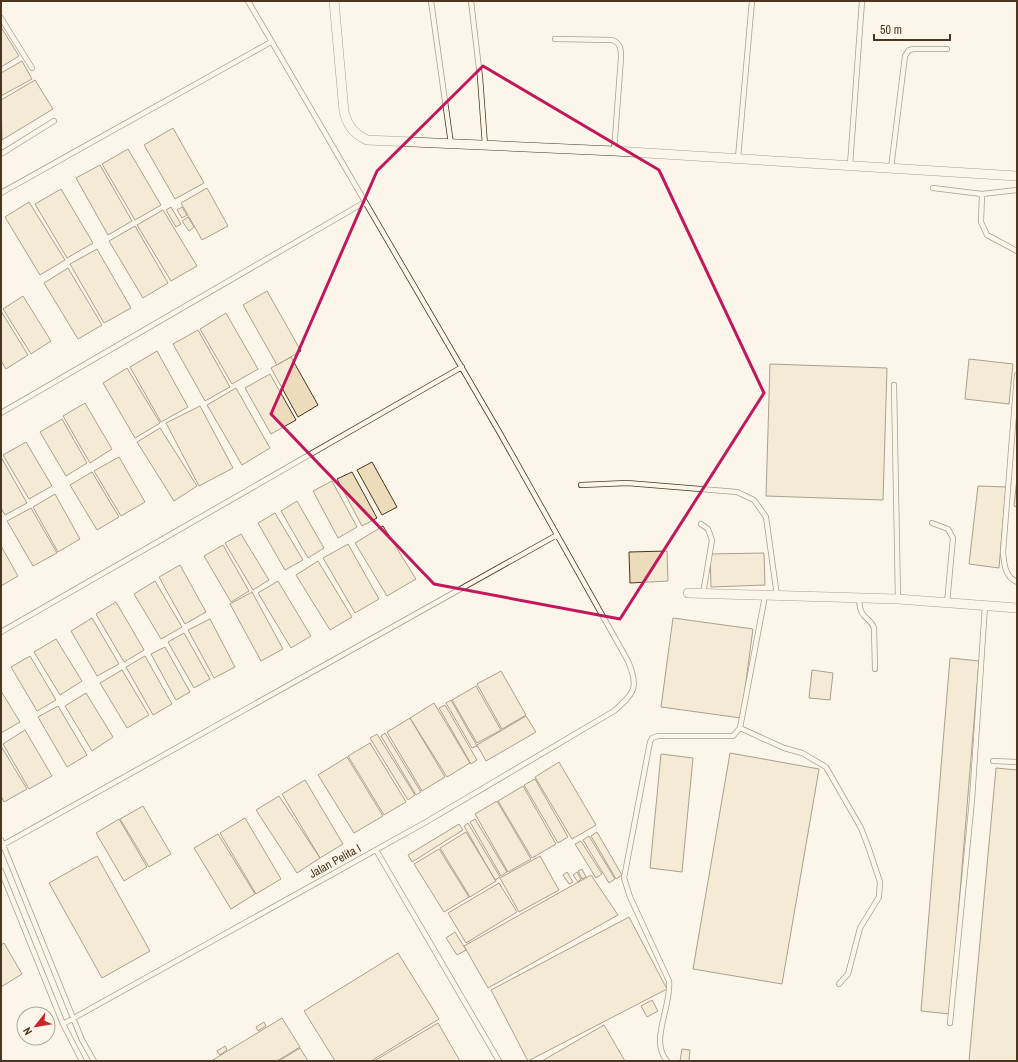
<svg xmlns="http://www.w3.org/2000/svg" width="1018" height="1062" viewBox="0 0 1018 1062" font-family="'Archivo Narrow',sans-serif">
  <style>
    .building { fill: #ecdcbc; stroke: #4a3520 }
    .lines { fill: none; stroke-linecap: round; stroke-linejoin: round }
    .lane-casing { stroke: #4a3520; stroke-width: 6 }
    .street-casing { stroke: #4a3520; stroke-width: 10 }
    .lane { stroke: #fbf6e9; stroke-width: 4.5 }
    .street { stroke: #fbf6e9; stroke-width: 9 }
    .marked { fill: none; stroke: #c2185b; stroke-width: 3; stroke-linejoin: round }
    .labels { text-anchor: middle; stroke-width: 3; stroke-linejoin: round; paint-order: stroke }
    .street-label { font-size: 12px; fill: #4a3520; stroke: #fbf6e9 }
  </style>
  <rect width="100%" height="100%" fill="#fbf6e9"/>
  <!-- building -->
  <path class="building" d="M1,27L19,56L1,67Z
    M22,61L32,79L1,96V73Z
    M35,80L53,109L2,140L1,100Z
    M173,128L204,183L175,199L144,145Z
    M128,149L161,205L135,220L102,164Z
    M100,165L132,221L108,235L76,178Z
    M207,188L228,226L202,240L181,203Z
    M61,189L93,243L67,258L35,204Z
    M29,202L65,260L40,275L5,217Z
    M171,207L181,224L176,227L166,210Z
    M182,207L187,215L182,218L177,210Z
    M163,210L197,266L171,281L137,225Z
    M188,217L194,227L189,231L182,221Z
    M135,226L168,283L143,298L109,241Z
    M97,249L131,308L104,323L70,264Z
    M68,268L102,325L78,339L44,283Z
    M267,291L301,351L277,365L243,305Z
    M23,296L51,341L31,354L3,309Z
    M1,311L28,355L6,369L1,361Z
    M226,313L258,369L232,384L200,329Z
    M198,330L230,387L205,401L173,344Z
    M157,351L188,407L161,422L130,367Z
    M291,357L318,405L298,417L271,368Z
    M969,359L1013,364L1009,404L965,399Z
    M770,364L887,368L883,500L766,496Z
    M127,368L160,423L135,438L103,383Z
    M270,374L296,420L271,434L245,388Z
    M236,388L270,448L242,465L207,405Z
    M85,403L112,449L90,463L63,416Z
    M200,406L233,468L199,486L166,423Z
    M62,419L87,463L66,476L40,432Z
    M160,428L197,486L174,501L137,442Z
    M26,442L52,486L29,499L3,455Z
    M1,457L27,503L5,515L1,508Z
    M119,457L145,502L121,516L94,471Z
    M372,462L397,507L382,515L357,470Z
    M92,472L119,517L97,530L70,485Z
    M352,472L377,518L362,526L337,479Z
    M1017,478V507L1014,506Z
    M332,481L357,527L338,538L313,491Z
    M978,486L1006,487L999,568L969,564Z
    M55,494L80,539L58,552L33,507Z
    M297,501L324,548L308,558L281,511Z
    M31,508L57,553L33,566L7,521Z
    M275,513L303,560L285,570L258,523Z
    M383,526L416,579L387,596L355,543Z
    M241,534L269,580L253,590L225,543Z
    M348,544L379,599L355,613L323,558Z
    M223,545L249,591L231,602L204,556Z
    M1,546L18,576L1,586Z
    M667,551L668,581L630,583L629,552Z
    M764,553L765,585L711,587L710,554Z
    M318,561L352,617L330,630L296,575Z
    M180,565L206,612L185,624L159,577Z
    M155,581L182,627L161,639L134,594Z
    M278,581L311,636L291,648L258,593Z
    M252,592L283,649L261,661L230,604Z
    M116,602L144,650L124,662L96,614Z
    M92,618L119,664L97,676L71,631Z
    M673,618L753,629L741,718L661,707Z
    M210,619L235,667L214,678L188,630Z
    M184,633L210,679L194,688L168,642Z
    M56,639L82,681L60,695L34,652Z
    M165,647L190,692L176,700L151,654Z
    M30,656L56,700L37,711L11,667Z
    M145,656L172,704L153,715L126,667Z
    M950,658L979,661L950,1014L921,1011Z
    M122,670L149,715L127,728L100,683Z
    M812,670L833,673L830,700L809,698Z
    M501,671L526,715L502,729L477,684Z
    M476,686L501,730L477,743L452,700Z
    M1,691L20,722L1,733Z
    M86,693L113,737L92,751L65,706Z
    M451,700L477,746L472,748L446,703Z
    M434,703L470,763L447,777L410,718Z
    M445,705L477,760L471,764L439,708Z
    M58,706L87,755L67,767L38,717Z
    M526,716L536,732L486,761L477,745Z
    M410,718L445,777L422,791L387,732Z
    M25,730L52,776L29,789L3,744Z
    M385,733L421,792L416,795L381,736Z
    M377,734L415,795L408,800L370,738Z
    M370,743L406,802L384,815L348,756Z
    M1,746L27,789L4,802L1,796Z
    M730,753L819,769L782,984L693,969Z
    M661,754L693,758L682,872L650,868Z
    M347,757L383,816L354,833L318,775Z
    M559,762L596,825L572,839L535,777Z
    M996,768L1017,770V1061H969Z
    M535,779L568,837L558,843L524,785Z
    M305,780L343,844L320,858L282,794Z
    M523,786L556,844L532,858L498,801Z
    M279,796L320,858L297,873L256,810Z
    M497,801L531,859L508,872L475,814Z
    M143,806L171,854L149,867L120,819Z
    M245,818L281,879L256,894L220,833Z
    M119,819L147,867L124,881L96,833Z
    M475,819L507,872L501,876L470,822Z
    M468,823L500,877L495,880L464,826Z
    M459,824L463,830L412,862L408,855Z
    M466,832L496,881L470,897L440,848Z
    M597,832L622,875L616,879L591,836Z
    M218,834L255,894L231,909L194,848Z
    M589,836L615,879L609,883L583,840Z
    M581,841L602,874L596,878L575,844Z
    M439,849L469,897L444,912L414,864Z
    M97,856L150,951L102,978L49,883Z
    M540,856L559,890L519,912L500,878Z
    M582,869L586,877L582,879L578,871Z
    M567,872L573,882L569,884L563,875Z
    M577,872L581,879L578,882L573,875Z
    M591,875L618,915L488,988L464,946Z
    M499,883L517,912L466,943L448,913Z
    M629,917L667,989L528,1061L491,990Z
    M455,932L466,950L457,955L446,938Z
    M4,943L22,974L1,987V945Z
    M398,953L439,1019L371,1061H335L304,1011Z
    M652,1000L658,1011L647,1017L641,1006Z
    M282,1018L300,1047L277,1061H211Z
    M264,1022L266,1026L258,1031L256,1027Z
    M438,1023L460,1061H374Z
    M604,1025L625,1061H542Z
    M225,1046L227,1050L220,1055L217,1051Z
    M300,1048L308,1061H279Z
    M682,1049L690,1050L689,1061H680Z"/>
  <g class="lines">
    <!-- lane casing -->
    <g class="lane-casing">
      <path id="lane" d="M431,1L451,144
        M471,1L480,77L485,145
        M1,18L32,68
        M555,39L612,40C621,43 621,50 621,58L614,151
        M1,154L54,121
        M738,158L752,1
        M850,165L862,1
        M891,168L905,56L909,50L914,49H947
        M933,188L982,194L1017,190
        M1,193L271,42
        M982,194L981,222L987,235L1017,251
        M1017,375L1003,552C1004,564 1005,577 1017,582
        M894,385L898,599
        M1,413L365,202
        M581,485L627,483L737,492L754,500L766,517L777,596
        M932,523L948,529L953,538L947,603
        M701,524L708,529L712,540L703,594
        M859,599C860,621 870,616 874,628L875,669
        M1,632L462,367
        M740,728L784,748L802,753L826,767L861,828L869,849L880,882L879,897L860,928L848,974L839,984
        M993,761L1017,762
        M1,840L82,1040L94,1061
        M1,846L557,535
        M376,850L499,1061
        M1,871L63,1024L82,1061
        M950,1023L972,800L985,606
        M63,1024L426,822L614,711C635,693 639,687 628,661L501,435L248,1
        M667,1061C649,1041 672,1006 669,981L630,897L624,878L650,742L652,738L658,736H733L740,728L765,596"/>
    </g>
    <!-- street casing -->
    <g class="street-casing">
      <path id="street" d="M334,1L344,112C348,126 353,133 367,140L614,151L1017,176
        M688,593L898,599L1017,608"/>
    </g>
    <!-- lane -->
    <use href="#lane" class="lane"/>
    <!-- street -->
    <use href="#street" class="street"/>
  </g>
  <!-- marked area -->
  <path d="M0 0H1018V1062H0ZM483,66L659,170L764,393L620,619L434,584L271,414L377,171Z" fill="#fbf6e9" fill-opacity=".55" fill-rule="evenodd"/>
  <path class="marked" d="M483,66L659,170L764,393L620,619L434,584L271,414L377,171Z"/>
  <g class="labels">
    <!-- street labels -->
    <g class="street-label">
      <text transform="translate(335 861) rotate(-29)" y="4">Jalan Pelita I</text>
    </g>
  </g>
  <!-- border -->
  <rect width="1018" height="1062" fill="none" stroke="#4a3520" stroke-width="4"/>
  <!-- north arrow -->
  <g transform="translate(36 1026) rotate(239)"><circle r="19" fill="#fbf6e9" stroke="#b4a999"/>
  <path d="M0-3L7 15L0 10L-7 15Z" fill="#c62828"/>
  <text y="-6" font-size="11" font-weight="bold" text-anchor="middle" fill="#4a3520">N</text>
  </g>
  <!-- scale -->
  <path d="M874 34v6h76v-6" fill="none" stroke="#4a3520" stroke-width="2"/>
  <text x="880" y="34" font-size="12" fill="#4a3520" stroke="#fbf6e9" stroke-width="3" paint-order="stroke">50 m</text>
</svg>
